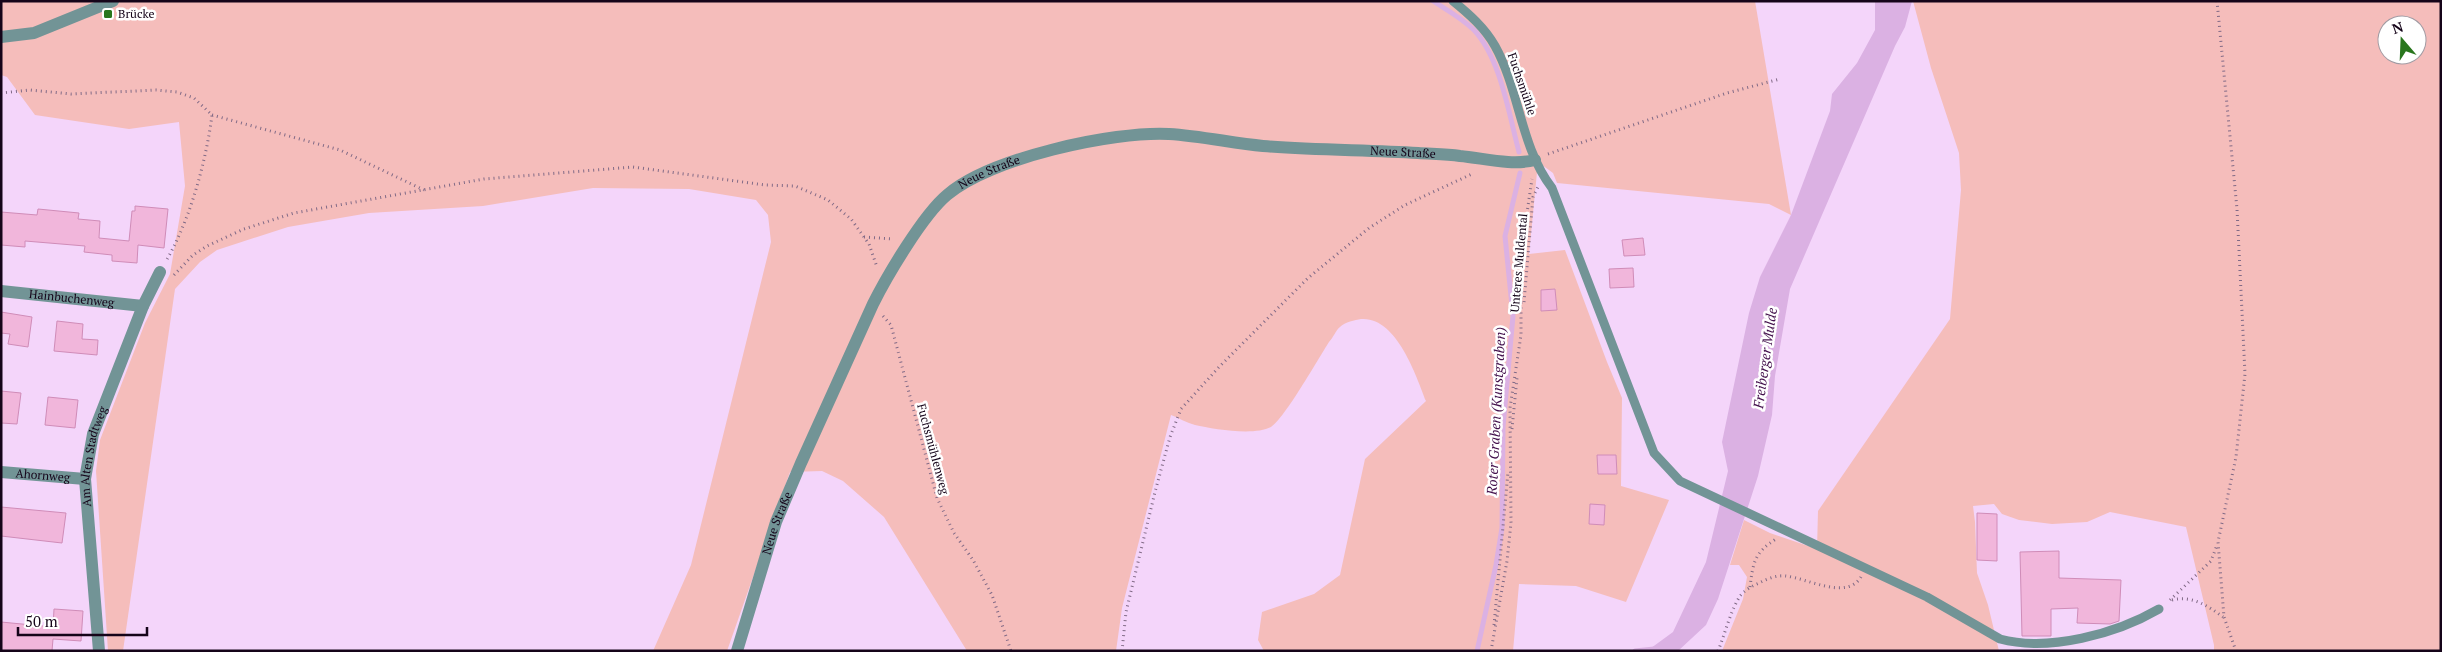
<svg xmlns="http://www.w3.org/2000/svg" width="2442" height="652" viewBox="0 0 2442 652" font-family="'PT Serif',serif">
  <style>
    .green { fill: #f5bdbb; fill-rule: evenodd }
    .water { fill: #dbb1e3 }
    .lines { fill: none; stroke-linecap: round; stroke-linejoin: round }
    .stream { stroke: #dbb1e3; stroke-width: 5 }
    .building { fill: #f1b6db; stroke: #d08cb8 }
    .path { stroke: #816a86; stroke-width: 3; stroke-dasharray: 1 4; stroke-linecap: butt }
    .service { stroke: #729496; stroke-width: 9 }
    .minor { stroke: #729496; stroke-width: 12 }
    .tertiary { stroke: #729496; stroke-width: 12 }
    .poi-dot { fill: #29761d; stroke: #fff; stroke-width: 2 }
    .labels { text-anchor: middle; stroke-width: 5; stroke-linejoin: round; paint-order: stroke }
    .poi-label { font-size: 12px; fill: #150419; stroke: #fff; text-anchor: start }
    .street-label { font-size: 12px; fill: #150419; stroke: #fff }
    .water-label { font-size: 14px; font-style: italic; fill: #43104c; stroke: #fff }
  </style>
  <rect width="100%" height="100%" fill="#f4d5fa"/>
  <!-- green -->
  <path class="green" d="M1,1H1755L1791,215L1769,204L1557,183L1553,173L1538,162L1529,254L1565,250L1607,362L1622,398L1621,486L1669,500L1626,602L1576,586L1519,584L1513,651H1264L1258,640L1262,612L1314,594L1340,575L1365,459L1426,401C1416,375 1396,316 1361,319C1355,320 1345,322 1340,327C1336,330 1333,338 1329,342C1318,359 1285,418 1271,427C1254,436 1213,429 1195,425C1187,423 1179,418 1171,415L1122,608L1116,651H967L884,517L843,481L822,471L790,472L727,651H653L691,565L771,242L768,215L756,200L689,189L593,188L483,206L369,213L288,227L217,250L200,262L175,289L123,651H108L96,471L100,440L145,323L170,274L185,186L179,122L129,129L35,115L7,77L1,75Z
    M1913,1H2441V651H2214V645L2186,527L2110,512L2087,522L2052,524L2019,520L2002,514L1994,504L1973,506L1975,522L1977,573L1988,605L1999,651H1722L1743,599L1747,577L1739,565H1730L1744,520L1770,533L1817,549L1818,511L1950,319L1961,190L1959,153L1931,68ZM2387,25H2417V55H2387Z"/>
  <!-- water -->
  <path class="water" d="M1875,1H1912L1905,27L1895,46L1790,289L1775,376L1772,415L1758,476L1718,599L1706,625L1678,651H1647L1673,632L1706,562L1728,471L1722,442L1749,313L1760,277L1791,215L1830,111L1832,94L1857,63L1875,30Z"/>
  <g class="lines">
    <!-- stream -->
    <path class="stream" d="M1433,1C1447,10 1462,18 1474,30C1501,59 1509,115 1519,152
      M1477,651L1496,565L1502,528L1503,427L1513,316L1505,236L1520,173
      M1635,651L1654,649"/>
  </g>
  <!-- building -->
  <path class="building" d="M135,206L168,209L164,248L138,245L137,263L112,261V255L84,252L85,246L25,241V247L1,245V212L37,215L38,209L79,213L78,219L100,221L99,238L129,241L132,211H135Z
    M1643,238L1645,255L1624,256L1622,240Z
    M1633,268L1634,287L1610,288L1609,269Z
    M1555,289L1557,310L1541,311V290Z
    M1,312L32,317L28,347L8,344L10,334L1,333Z
    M57,321L83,324L82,339L98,340L97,355L54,351Z
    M1,391L21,393L17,424L1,423Z
    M48,397L78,400L75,428L45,425Z
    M1597,455H1616L1617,474H1598Z
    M1590,504L1605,505L1604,525L1589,524Z
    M1,507L66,513L62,543L1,536Z
    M1977,513L1997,514V561L1977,560Z
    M2059,551V578L2121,580L2119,621L2110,624L2077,623L2078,608L2051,609V636H2022L2020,552Z
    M54,609L83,611L81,641L53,639L52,651H1V622L53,627Z"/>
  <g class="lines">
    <!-- path -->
    <path class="path" d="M2217,1L2237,209L2245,374L2236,457L2218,542L2224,617L2236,651
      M1,93L30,90L71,94L156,90L177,92L194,98L212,115C206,162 190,220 166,261
      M212,115L340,150L424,190
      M1548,154L1727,93L1780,79
      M864,237L893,239
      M174,275L193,255L207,246L244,229L294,213L484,179L633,167L765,185L795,186L828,200L851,219L869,244L877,267
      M1524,302L1533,197L1538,187
      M883,316L891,325L937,498L954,533L973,560L992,595L1011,651
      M1512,429L1517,378
      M1750,587C1753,563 1754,553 1776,539
      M2170,600L2211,561L2217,545
      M2172,600C2192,595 2208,606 2223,617
      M1494,625L1508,472
      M1122,651L1126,612L1155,492L1170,437L1181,409L1219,367L1308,278L1369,228L1405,205L1474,173
      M1491,651L1507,561L1511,523L1510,408L1521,335V253L1532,179
      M1718,651C1725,634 1730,612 1740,596C1745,590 1752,586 1759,583C1767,579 1776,575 1785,576C1808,578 1846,601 1861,577"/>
    <!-- service -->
    <path class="service" d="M1453,1C1469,14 1485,28 1495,46C1520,91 1520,146 1552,188L1654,453L1680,481L1927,597L2000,639C2049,652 2116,634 2159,609"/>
    <!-- minor -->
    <g class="minor">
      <path id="s1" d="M1,291L143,306"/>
      <path id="s2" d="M1,472L85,479"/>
      <path id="s3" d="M99,651L85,479L93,434L143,306L160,272"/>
      <path id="s4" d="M737,651L776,522L801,463L873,304C887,276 923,215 947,195C990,158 1113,131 1169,134C1201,136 1232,143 1263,146C1314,150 1367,150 1418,153C1432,154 1446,154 1460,156C1483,158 1511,166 1535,160"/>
    </g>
    <!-- tertiary -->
    <path class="tertiary" d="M1,37L34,33L113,1"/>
  </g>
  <!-- markers -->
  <rect class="poi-dot" x="103" y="9" width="10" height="10" rx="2.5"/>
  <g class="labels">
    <!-- poi labels -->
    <g class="poi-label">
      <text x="118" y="18">Brücke</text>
    </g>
    <!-- street labels -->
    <g class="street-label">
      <text transform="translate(1522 84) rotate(71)" y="4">Fuchsmühle</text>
      <text dy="4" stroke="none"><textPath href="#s4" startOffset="974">Neue Straße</textPath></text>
      <text dy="4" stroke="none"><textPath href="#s4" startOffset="554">Neue Straße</textPath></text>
      <text transform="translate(1519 263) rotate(-85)" y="4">Unteres Muldental</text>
      <text dy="4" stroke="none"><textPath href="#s1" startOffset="71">Hainbuchenweg</textPath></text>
      <text transform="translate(933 449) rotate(75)" y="4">Fuchsmühlenweg</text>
      <text dy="4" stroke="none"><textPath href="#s3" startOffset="196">Am Alten Stadtweg</textPath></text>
      <text dy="4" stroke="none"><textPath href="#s2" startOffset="42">Ahornweg</textPath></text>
      <text dy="4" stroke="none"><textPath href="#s4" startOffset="134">Neue Straße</textPath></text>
    </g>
    <!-- water labels -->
    <g class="water-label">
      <text transform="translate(1765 358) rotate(-82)" y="5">Freiberger Mulde</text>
      <text transform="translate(1496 411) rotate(-87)" y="5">Roter Graben (Kunstgraben)</text>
    </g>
  </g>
  <!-- border -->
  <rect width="2442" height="652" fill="none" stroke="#150419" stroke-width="5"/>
  <!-- north arrow -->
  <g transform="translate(2402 40) rotate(341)"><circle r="24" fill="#ffffff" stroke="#a19ba3"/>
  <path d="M0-4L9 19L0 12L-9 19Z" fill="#29761d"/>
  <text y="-8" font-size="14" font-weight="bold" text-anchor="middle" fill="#150419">N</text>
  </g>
  <!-- scale -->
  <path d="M18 627v8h129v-8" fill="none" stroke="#150419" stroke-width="2.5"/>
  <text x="25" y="627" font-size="15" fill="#150419" stroke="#ffffff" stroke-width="4" paint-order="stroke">50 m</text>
</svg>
